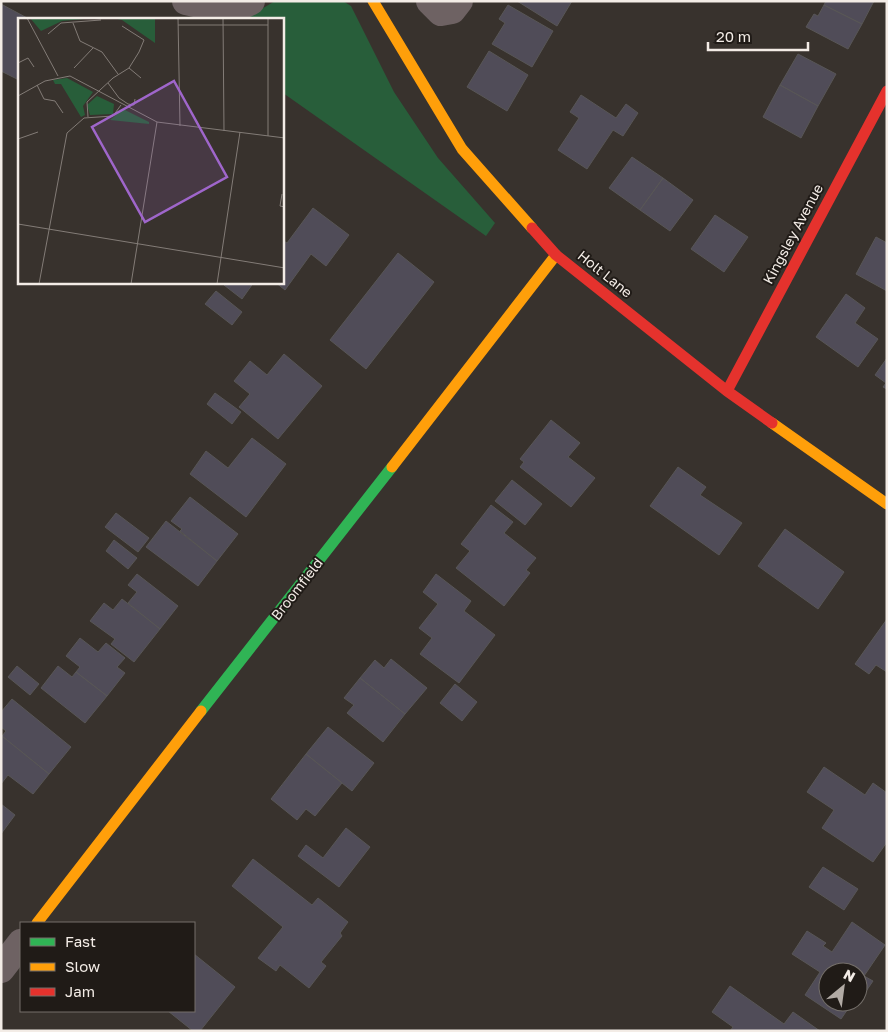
<svg xmlns="http://www.w3.org/2000/svg" width="888" height="1032" viewBox="0 0 888 1032" font-family="'Golos Text',sans-serif">
  <style>
    .green { fill: #285e3a }
    .building { fill: #504c58; stroke: #585656; fill-rule: evenodd }
    .lines { fill: none; stroke-linecap: round; stroke-linejoin: round }
    .street { stroke: #6e6263; stroke-width: 28 }
    .fast { stroke: #30b455; stroke-width: 11 }
    .slow { stroke: #ff9f0a; stroke-width: 11 }
    .jam { stroke: #e5322d; stroke-width: 11 }
    .labels { text-anchor: middle; stroke-width: 4; stroke-linejoin: round; paint-order: stroke }
    .street-label { font-size: 14px; fill: #f3ece6; stroke: #201b17 }
    .inset-road { fill: none; stroke: #837c77; stroke-width: 1 }
    .view { fill: #9f66cb; fill-opacity: 0.15; stroke: #9f66cb; stroke-width: 2.5 }
    .inset-edge { fill: none; stroke: #f3ece6; stroke-width: 2.5 }
  </style>
  <rect width="100%" height="100%" fill="#38322d"/>
  <!-- green -->
  <path class="green" d="M275,1H343L351,6L394,92L438,158L495,223L486,236L283,93L282,19H245Z"/>
  <!-- building -->
  <path class="building" d="M517,1H572L557,26Z
    M826,1H874L862,24L824,5Z
    M1,4L29,19H19V80L1,71Z
    M508,5L553,31L532,67L492,44L505,23L499,19Z
    M824,5L862,24L848,49L806,27L814,14L818,16Z
    M489,51L528,75L507,111L467,87Z
    M798,54L836,74L818,106L780,85Z
    M780,85L818,106L801,138L763,117Z
    M581,95L616,118L626,104L638,113L623,136L613,130L587,169L558,150L579,118L570,112Z
    M632,157L663,178L640,210L609,188Z
    M663,178L693,200L670,231L640,210Z
    M313,208L349,235L326,266L311,254L285,290L275,282H282V240L287,243Z
    M715,215L748,237L724,272L691,249Z
    M876,237L887,243V291L856,274Z
    M398,253L434,282L366,369L330,340Z
    M226,282H254L242,299L224,285Z
    M216,291L242,312L232,325L205,304Z
    M846,294L865,308L855,323L878,339L858,367L816,337Z
    M284,354L322,386L278,439L239,407L250,394L234,381L250,361L267,375Z
    M887,358V389L883,387L886,383L875,375Z
    M215,393L241,412L232,424L207,404Z
    M551,420L580,443L568,457L595,478L571,507L520,467L524,462L520,459Z
    M252,438L286,464L246,517L190,474L206,451L228,468Z
    M678,467L706,487L700,495L742,523L719,555L650,506Z
    M512,480L542,504L525,525L495,501Z
    M190,497L238,534L217,561L180,531L182,529L171,521Z
    M491,505L513,522L504,533L536,558L526,570L530,573L504,606L456,568L470,551L461,544Z
    M116,513L149,538L138,552L105,527Z
    M166,521L217,561L198,586L146,547Z
    M785,529L844,572L818,609L758,566Z
    M114,540L137,558L128,569L106,551Z
    M137,574L178,606L160,629L128,603L137,592L128,585Z
    M436,574L471,601L464,611L495,635L459,683L420,654L432,638L419,628L438,604L423,592Z
    M122,599L160,629L134,662L111,644L115,639L90,621L104,603L113,610Z
    M887,619V672L876,665L869,674L855,664Z
    M80,638L98,652L106,643L125,658L117,667L125,673L107,696L76,672L80,667L66,656Z
    M391,659L427,688L405,714L360,678L375,660L384,668Z
    M17,666L39,684L30,695L8,677Z
    M58,666L72,677L76,672L107,696L85,723L41,688Z
    M360,678L405,714L383,742L347,713L354,705L344,698Z
    M455,684L477,702L462,721L440,703Z
    M12,699L71,747L49,774L2,736L6,731L1,727V712Z
    M328,727L374,763L352,791L306,754Z
    M2,736L49,774L33,794L8,775L1,784Z
    M306,754L342,783L315,816L306,809L297,820L271,799Z
    M824,767L865,795L873,783L887,793V842L873,862L822,828L834,810L807,792Z
    M1,804L15,815L1,834Z
    M346,828L370,847L339,887L298,856L306,845L323,858Z
    M253,859L312,905L318,898L348,922L340,933L342,936L321,962L326,966L309,988L280,965L276,971L258,958L283,927L232,886Z
    M823,867L858,889L844,910L809,887Z
    M852,922L885,945L864,976L873,981L856,1006L852,1003L841,1019L805,995L820,972L792,954L807,931L826,943L823,946L832,952ZM828,972H858V1002H828Z
    M194,954L235,987L200,1031H193L168,1011H194Z
    M730,986L784,1024L793,1012L820,1031H730L733,1027L712,1012Z"/>
  <g class="lines">
    <!-- street -->
    <path class="street" d="M186,1C208,6 231,13 251,1
      M430,1L441,12L452,10L459,1
      M1,969L21,943"/>
    <!-- fast -->
    <path class="fast" d="M201,711L392,467"/>
    <!-- slow -->
    <path class="slow" d="M373,1L462,149L532,228
      M772,423L887,504
      M392,467L556,255
      M37,923L201,711"/>
    <!-- jam -->
    <path class="jam" d="M532,228L556,255L727,391L772,423
      M727,391L887,91"/>
  </g>
  <g class="labels">
    <!-- street labels -->
    <g class="street-label">
      <text transform="translate(793 234) rotate(-62)" y="5">Kingsley Avenue</text>
      <text transform="translate(605 274) rotate(39)" y="5">Holt Lane</text>
      <text transform="translate(297 589) rotate(-52)" y="5">Broomfield</text>
    </g>
  </g>
  <!-- overview -->
  <g transform="translate(18 18)">
    <rect width="266" height="266" fill="#38322d"/>
    <path d="M12,0H77L44,3L23,13ZM95,0H137V25L104,2ZM49,60L75,74L65,88L67,97L63,99L43,66H37L35,62ZM79,78L96,86L95,96L72,97L69,87ZM105,91L131,104V106L92,102Z" fill="#285e3a"/>
    <path class="inset-road" d="M9,0L40,58M160,0L162,108M205,0L206,113M250,0V118M55,5L62,23L84,34L100,56M160,7H250M30,16L43,5L83,2M0,45L10,40L16,49M56,50L75,30M111,50L123,60M90,65L101,80L110,86L116,87L117,81M19,67L26,81L37,83L45,95M0,78L27,63L52,58L139,104L267,120M70,99L69,84L95,60L111,50L121,34L126,22L104,8M0,121L20,114M264,176L262,188L267,189M0,206L267,250M21,266L49,115L66,100L95,98L103,87M113,266L139,104M199,266L222,114"/>
    <path class="view" d="M156,63L209,159L127,204L74,109Z"/>
    <rect width="266" height="266" class="inset-edge"/>
  </g>
  <!-- border -->
  <rect width="888" height="1032" fill="none" stroke="#f3ece6" stroke-width="5"/>
  <!-- legend -->
  <rect x="20" y="922" width="175" height="90" fill="#201b17" stroke="#746f6a"/>
  <rect x="30" y="938" width="25" height="8" fill="#30b455" stroke="#746f6a"/>
  <text x="65" y="947" font-size="15" fill="#f3ece6">Fast</text>
  <rect x="30" y="963" width="25" height="8" fill="#ff9f0a" stroke="#746f6a"/>
  <text x="65" y="972" font-size="15" fill="#f3ece6">Slow</text>
  <rect x="30" y="988" width="25" height="8" fill="#e5322d" stroke="#746f6a"/>
  <text x="65" y="997" font-size="15" fill="#f3ece6">Jam</text>
  <!-- north arrow -->
  <g transform="translate(843 987) rotate(29)"><circle r="24" fill="#201b17" stroke="#746f6a"/>
  <path d="M0-4L9 19L0 12L-9 19Z" fill="#b2aba5"/>
  <text y="-8" font-size="14" font-weight="bold" text-anchor="middle" fill="#f3ece6">N</text>
  </g>
  <!-- scale -->
  <path d="M708 42v8h100v-8" fill="none" stroke="#f3ece6" stroke-width="2.5"/>
  <text x="716" y="42" font-size="15" fill="#f3ece6" stroke="#201b17" stroke-width="4" paint-order="stroke">20 m</text>
</svg>
